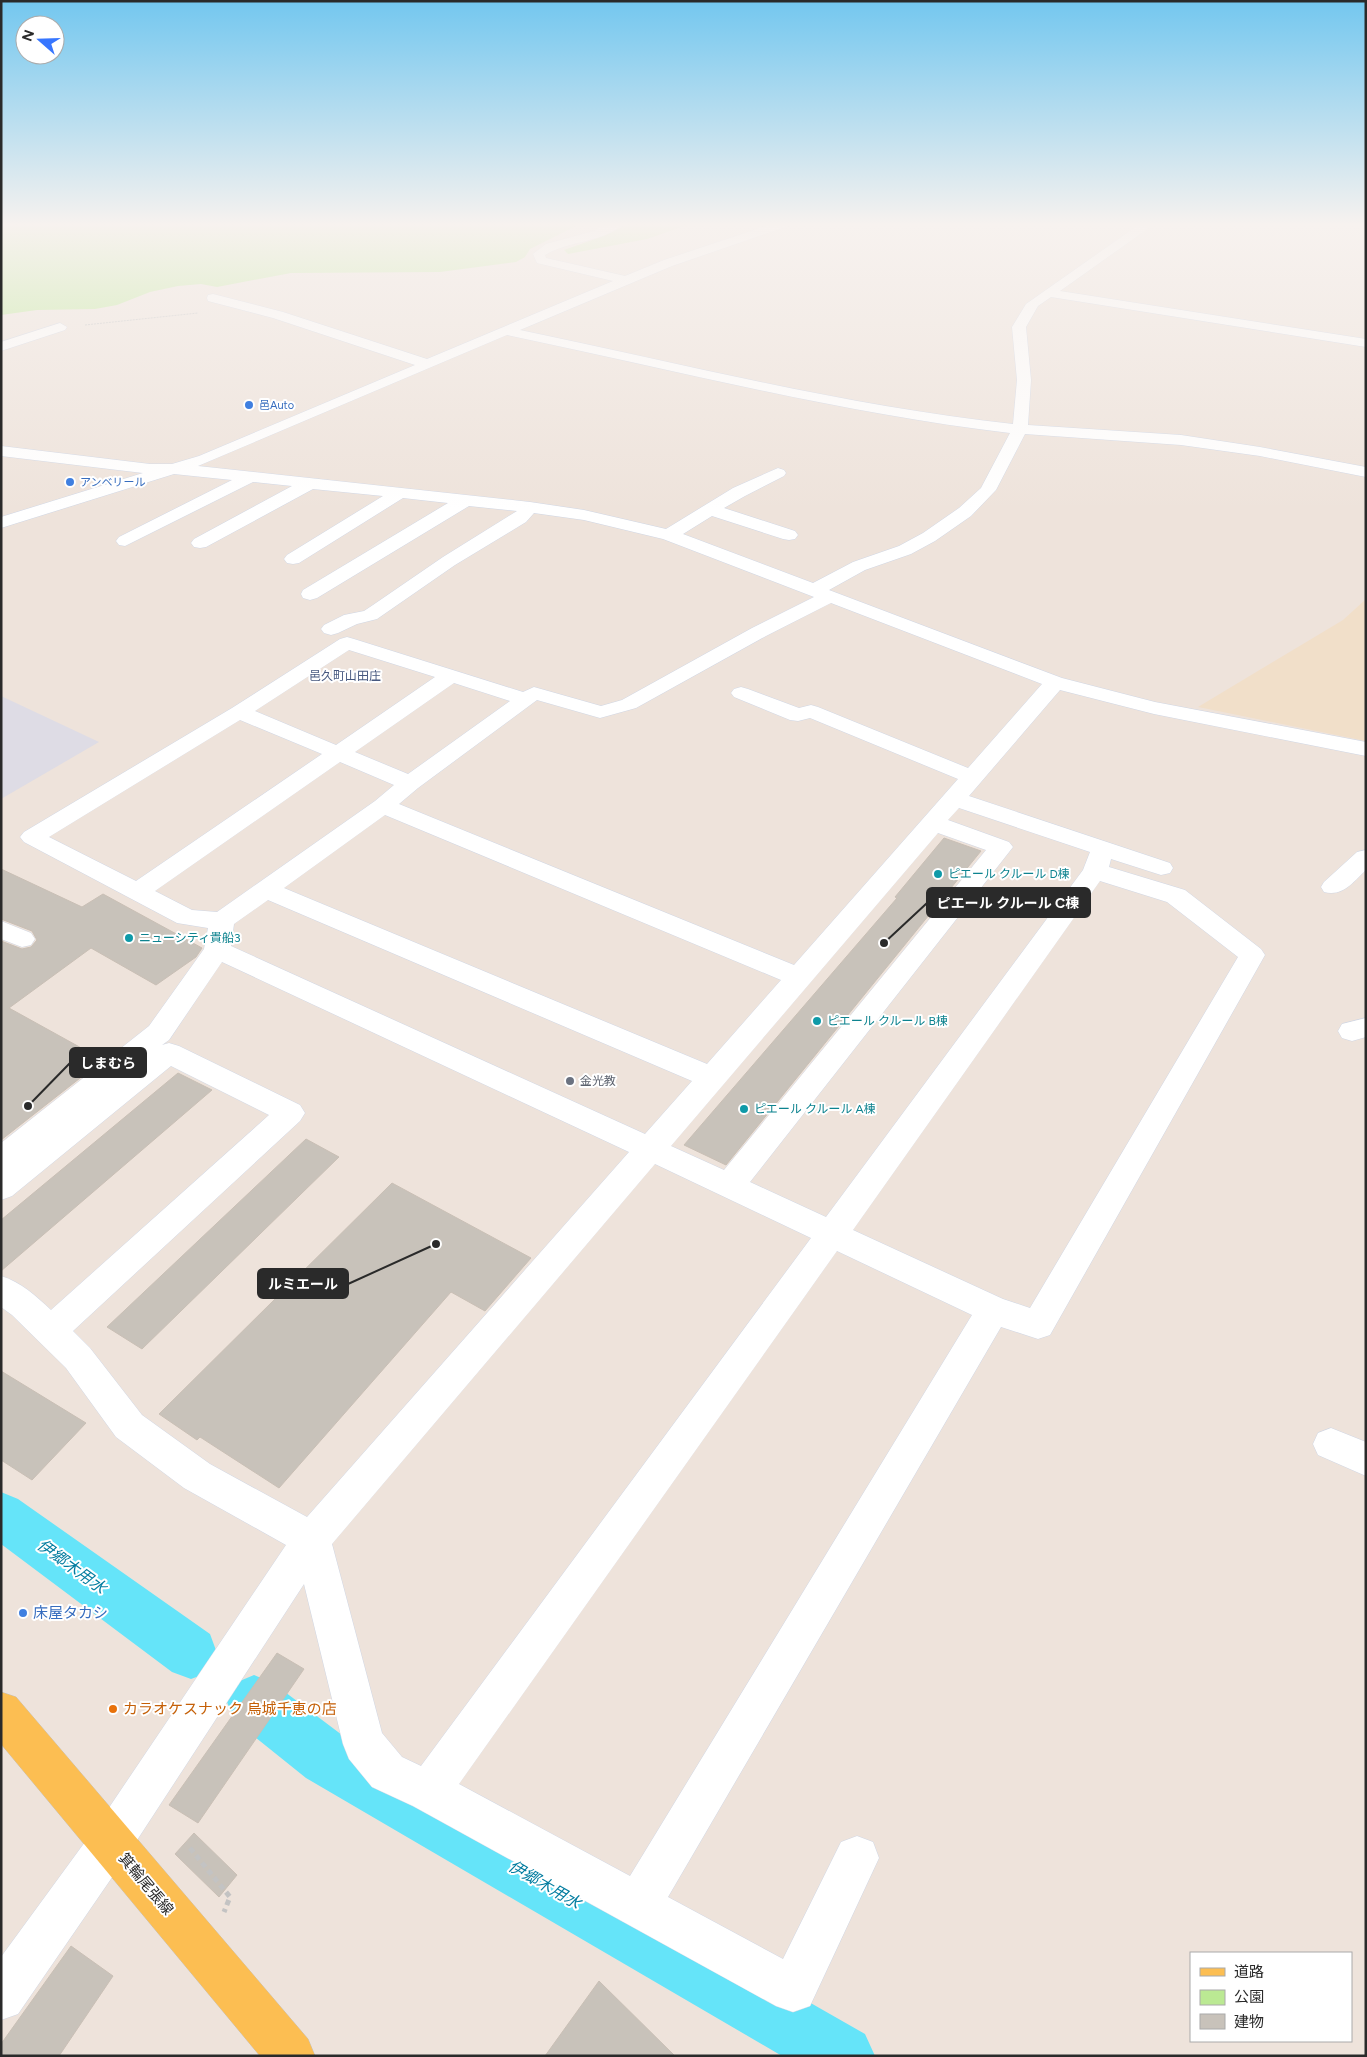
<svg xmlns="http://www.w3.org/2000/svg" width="1367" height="2057" viewBox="0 0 1367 2057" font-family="Figtree,'Noto Sans JP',sans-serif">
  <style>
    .industrial { fill: #dedce5 }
    .education { fill: #f1dfc9 }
    .green { fill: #bbe993 }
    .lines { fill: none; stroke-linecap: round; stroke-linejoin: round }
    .canal { fill: #65e4f9; fill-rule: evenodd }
    .building { fill: #c8c2ba; stroke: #c9bfb5 }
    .minor-casing { stroke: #d0d7e5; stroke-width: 1 }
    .major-casing { stroke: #c3c3c3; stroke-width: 1 }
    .path-far1 { stroke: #c3c3c3; stroke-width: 1; stroke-dasharray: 2 1; stroke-linecap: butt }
    .path { stroke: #c3c3c3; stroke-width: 5; stroke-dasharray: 5.5 4; stroke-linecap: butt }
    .minor { fill: #fff; fill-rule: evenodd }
    .major { fill: #fcbe52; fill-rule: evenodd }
    .shop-dot { fill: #3f7fe0; stroke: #fff; stroke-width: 2 }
    .culture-dot { fill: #0f9aa8; stroke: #fff; stroke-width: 2 }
    .worship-dot { fill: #6b7280; stroke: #fff; stroke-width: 2 }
    .food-dot { fill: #e8710a; stroke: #fff; stroke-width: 2 }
    .labels { text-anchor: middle; stroke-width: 4; stroke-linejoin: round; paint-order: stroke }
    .far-shop-label { font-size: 11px; fill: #366cbe; stroke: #fff; text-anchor: start }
    .far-quarter-label { font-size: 12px; fill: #47587f; stroke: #fff }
    .culture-label { font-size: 12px; fill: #0d838f; stroke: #fff; text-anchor: start }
    .worship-label { font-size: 12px; fill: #5b616d; stroke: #fff; text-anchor: start }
    .near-shop-label { font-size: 15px; fill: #366cbe; stroke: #fff; text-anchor: start }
    .near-food-label { font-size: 15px; fill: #c56008; stroke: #fff; text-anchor: start }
    .near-street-label { font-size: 15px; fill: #2a2a2a; stroke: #fff }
    .near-water-label { font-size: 16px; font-style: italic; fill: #037da0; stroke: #fff }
    .leader { fill: none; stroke: #2a2a2a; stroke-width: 2 }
    .callout-dot { fill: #2a2a2a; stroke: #fff; stroke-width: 2 }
    .callout { fill: #2a2a2a; stroke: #2a2a2a; stroke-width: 2 }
    .callout-label { font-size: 14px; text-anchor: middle; font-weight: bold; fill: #fff }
  </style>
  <rect width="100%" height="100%" fill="#eee3db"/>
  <!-- industrial -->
  <path class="industrial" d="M1,696L99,742L1,799Z"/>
  <!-- education -->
  <path class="education" d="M1366,599V741L1198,707L1343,620Z"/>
  <!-- green -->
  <path class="green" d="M1,222H584L530,249L525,257L516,262L440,272L291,273L217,287L201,284L178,286L150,292L117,305L95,309L37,310L1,315Z
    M634,222H696L647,239L568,254L564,250L595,239Z"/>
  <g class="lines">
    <!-- canal -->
    <path class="canal" d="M1,1492L18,1499L210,1634L217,1653L210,1672L191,1679L172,1672L1,1544Z
      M254,1675L273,1683L346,1738L865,2034L875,2056H782L306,1778L235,1721L227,1702L235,1683Z"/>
  </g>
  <!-- building -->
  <path class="building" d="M944,838L981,851L726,1165L684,1145L897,898L895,897Z
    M1,869L82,907L103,894L202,948L196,957L156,985L91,948L9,1008L103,1060L1,1140V941L22,949L31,947L37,940L32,931L1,919Z
    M178,1073L212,1090L1,1271V1220Z
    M306,1139L339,1157L142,1349L107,1327Z
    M392,1183L531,1258L485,1311L451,1292L279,1488L200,1437L197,1440L159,1414Z
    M1,1371L86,1423L32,1480L1,1460Z
    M277,1653L304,1669L198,1823L169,1805Z
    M194,1833L237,1875L219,1897L175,1854Z
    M71,1946L113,1976L59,2056H1V2044Z
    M599,1981L675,2056H545Z"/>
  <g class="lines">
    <!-- minor casing -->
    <g class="minor-casing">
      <path id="minor" d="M610,222H625C605,243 569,240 545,255L546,258L625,276L664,260L778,222H796L794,224L672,266L520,330C683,364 847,406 1013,424L1017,380L1012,327L1026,304L1137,226L1139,222H1151L1146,230L1060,291L1366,339V347L1051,297L1038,306L1026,327L1031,380L1028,425L1181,435L1260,447L1366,467V477L1260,456L1181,445L1025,434L996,490L971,516L935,541L911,554L865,570L829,590L1062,678L1155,702L1366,742V756L1154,714L1060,690L969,796L1170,863L1173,868L1170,873L1161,875L1111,859L1109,867L1185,890L1261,949L1265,955L1050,1335L1038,1339L1001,1327L668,1897L783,1959L841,1842L857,1836L873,1842L879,1858L810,2006L793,2012L776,2006L413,1806L372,1787L349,1759L343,1744L304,1584L126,1857L18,2014L1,2020V1957L96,1827L286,1545L184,1488L116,1437L66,1368L12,1315L1,1307V1276C21,1282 36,1296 51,1310L269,1115L171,1066L12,1196L1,1200V1143L149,1026L204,949L208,928L177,923L24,842L20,837L24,832L232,708L340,639L347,637L354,639L523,692L534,687L601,706L622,700L752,628L814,597L663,539L584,520L534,513L526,522L455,565L377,619L357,624L338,633L331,635L324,633L321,629L324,625L344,615L364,611L373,605L443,557L517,511L469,506L317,598L310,600L303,598L301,594L303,590L448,503L403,498L299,563L293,564L287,563L284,559L287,555L383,496L313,489L206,547L200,548L194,547L191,543L194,539L292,486L253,482L125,546L119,545L116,541L119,537L232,480L174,474L1,528V517L143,473L1,456V446L150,464H172L199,456L415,365L273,318L208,301L207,298L208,295L213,294L283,312L427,359L613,281L537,263L533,254L546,244L594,231ZM507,335C674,370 841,413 1010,433L981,488L959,508L923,533L899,546L853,562L813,583L683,534L712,516L783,539L789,540L795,539L798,535L795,531L724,508L745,496L784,476L786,473L784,470L778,468L733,488L666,529L584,510L530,502L198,466ZM831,603L1042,684L968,768L818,707L811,705L799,708L748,689L741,687L734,689L731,693L734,697L790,720L798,721L810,718L958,779L794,965L399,804L418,788L537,700L600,718L636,708L766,636ZM349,650L435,677L336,745L255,711ZM454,683L510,701L408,774L355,752ZM240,720L322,754L136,881L49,837ZM340,762L394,785L375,801L217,912L192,910L155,891ZM959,808L1090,852L1083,870L826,1217L750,1182L1013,847L1009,842L948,820ZM385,815L781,980L707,1064L284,888ZM938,833L986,850L724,1170L671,1146ZM1100,881L1167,902L1238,957L1030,1308L1003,1299L853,1230ZM268,900L692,1081L645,1134L231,946L234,924ZM222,962L629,1152L307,1517L210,1464L142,1415L90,1348L73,1331L300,1121L305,1113L300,1105L179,1046L169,1043L162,1045L169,1040ZM655,1164L811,1238L421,1766L402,1757L382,1733L332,1544ZM837,1251L972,1315L630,1876L459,1784Z
        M60,323L67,327L65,330L1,351V342Z
        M1366,850V870C1353,882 1343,897 1324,892L1321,887L1324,882L1357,852Z
        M1,921L31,933L35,939L31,945L22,947L1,939Z
        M1366,1018V1037L1352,1041L1342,1038L1338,1031L1342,1024Z
        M1331,1428L1366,1442V1476L1318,1455L1313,1444L1318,1433Z"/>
    </g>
    <!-- major casing -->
    <g class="major-casing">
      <path id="major" d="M1,1692L16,1697L308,2039L315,2056H260L1,1744Z"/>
    </g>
    <!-- path-far1 -->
    <path class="path-far1" d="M85,325L198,313"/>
    <!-- path -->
    <path class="path" d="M190,1848L230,1897L224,1912"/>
    <!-- minor -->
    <use href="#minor" class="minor"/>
    <!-- major -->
    <use href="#major" class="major"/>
  </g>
  <!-- sky -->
  <linearGradient id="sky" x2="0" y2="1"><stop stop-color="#73c7ef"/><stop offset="0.44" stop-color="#f7f2ef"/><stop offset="1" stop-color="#f7f2ef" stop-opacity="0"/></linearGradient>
  <rect width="1367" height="510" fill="url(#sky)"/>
  <!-- markers -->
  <g class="shop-dot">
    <circle cx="249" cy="405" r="5"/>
    <circle cx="70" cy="482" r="5"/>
    <circle cx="23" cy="1613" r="5"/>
  </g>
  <g class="culture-dot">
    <circle cx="938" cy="874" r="5"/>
    <circle cx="129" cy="938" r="5"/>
    <circle cx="817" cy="1021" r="5"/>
    <circle cx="744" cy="1109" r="5"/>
  </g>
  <circle class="worship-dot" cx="570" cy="1081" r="5"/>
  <circle class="food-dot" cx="113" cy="1709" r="5"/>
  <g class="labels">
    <!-- far-shop labels -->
    <g class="far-shop-label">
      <text x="259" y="409">邑Auto</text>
      <text x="80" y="486">アンベリール</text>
    </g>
    <!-- far-quarter labels -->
    <g class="far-quarter-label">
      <text x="345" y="680">邑久町山田庄</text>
    </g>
    <!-- culture labels -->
    <g class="culture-label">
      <text x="948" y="878">ピエール クルール D棟</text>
      <text x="139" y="942">ニューシティ貴船3</text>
      <text x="827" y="1025">ピエール クルール B棟</text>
      <text x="754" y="1113">ピエール クルール A棟</text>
    </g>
    <!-- worship labels -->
    <g class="worship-label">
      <text x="580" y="1085">金光教</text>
    </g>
    <!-- near-shop labels -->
    <g class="near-shop-label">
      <text x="33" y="1618">床屋タカシ</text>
    </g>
    <!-- near-food labels -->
    <g class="near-food-label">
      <text x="123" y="1714">カラオケスナック 烏城千恵の店</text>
    </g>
    <!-- near-street labels -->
    <g class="near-street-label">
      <text transform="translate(146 1884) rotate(50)" y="5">箕輪尾張線</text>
    </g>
    <!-- near-water labels -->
    <g class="near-water-label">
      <text transform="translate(72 1566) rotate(36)" y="6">伊郷木用水</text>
      <text transform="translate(545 1884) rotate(30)" y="6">伊郷木用水</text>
    </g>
  </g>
  <!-- callouts -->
  <path class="leader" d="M884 943L927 903M28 1106L70 1063M436 1244L348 1284"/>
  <g class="callout-dot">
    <circle cx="884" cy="943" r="5"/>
    <circle cx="28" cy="1106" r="5"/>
    <circle cx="436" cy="1244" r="5"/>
  </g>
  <g class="callout">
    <rect x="927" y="888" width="163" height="29" rx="5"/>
    <rect x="70" y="1048" width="76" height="29" rx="5"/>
    <rect x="258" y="1269" width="90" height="29" rx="5"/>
  </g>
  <g class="callout-label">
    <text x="1008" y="908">ピエール クルール C棟</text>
    <text x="108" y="1068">しまむら</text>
    <text x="303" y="1289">ルミエール</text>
  </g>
  <!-- border -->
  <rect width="1367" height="2057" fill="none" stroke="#2a2a2a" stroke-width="5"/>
  <!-- legend -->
  <rect x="1190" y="1952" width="162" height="90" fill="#ffffff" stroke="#aaaaaa"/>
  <rect x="1200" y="1968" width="25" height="8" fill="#fcbe52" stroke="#aaaaaa"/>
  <text x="1234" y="1977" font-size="15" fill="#2a2a2a">道路</text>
  <rect x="1200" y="1990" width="25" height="15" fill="#bbe993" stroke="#aaaaaa"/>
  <text x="1234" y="2002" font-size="15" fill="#2a2a2a">公園</text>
  <rect x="1200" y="2014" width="25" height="15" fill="#c8c2ba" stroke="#aaaaaa"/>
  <text x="1234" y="2027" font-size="15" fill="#2a2a2a">建物</text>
  <!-- north arrow -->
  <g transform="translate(40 40) rotate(290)"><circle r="24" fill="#ffffff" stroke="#aaaaaa"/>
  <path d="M0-4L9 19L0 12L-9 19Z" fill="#3776ff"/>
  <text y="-8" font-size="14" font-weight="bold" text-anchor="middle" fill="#2a2a2a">N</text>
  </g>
</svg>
